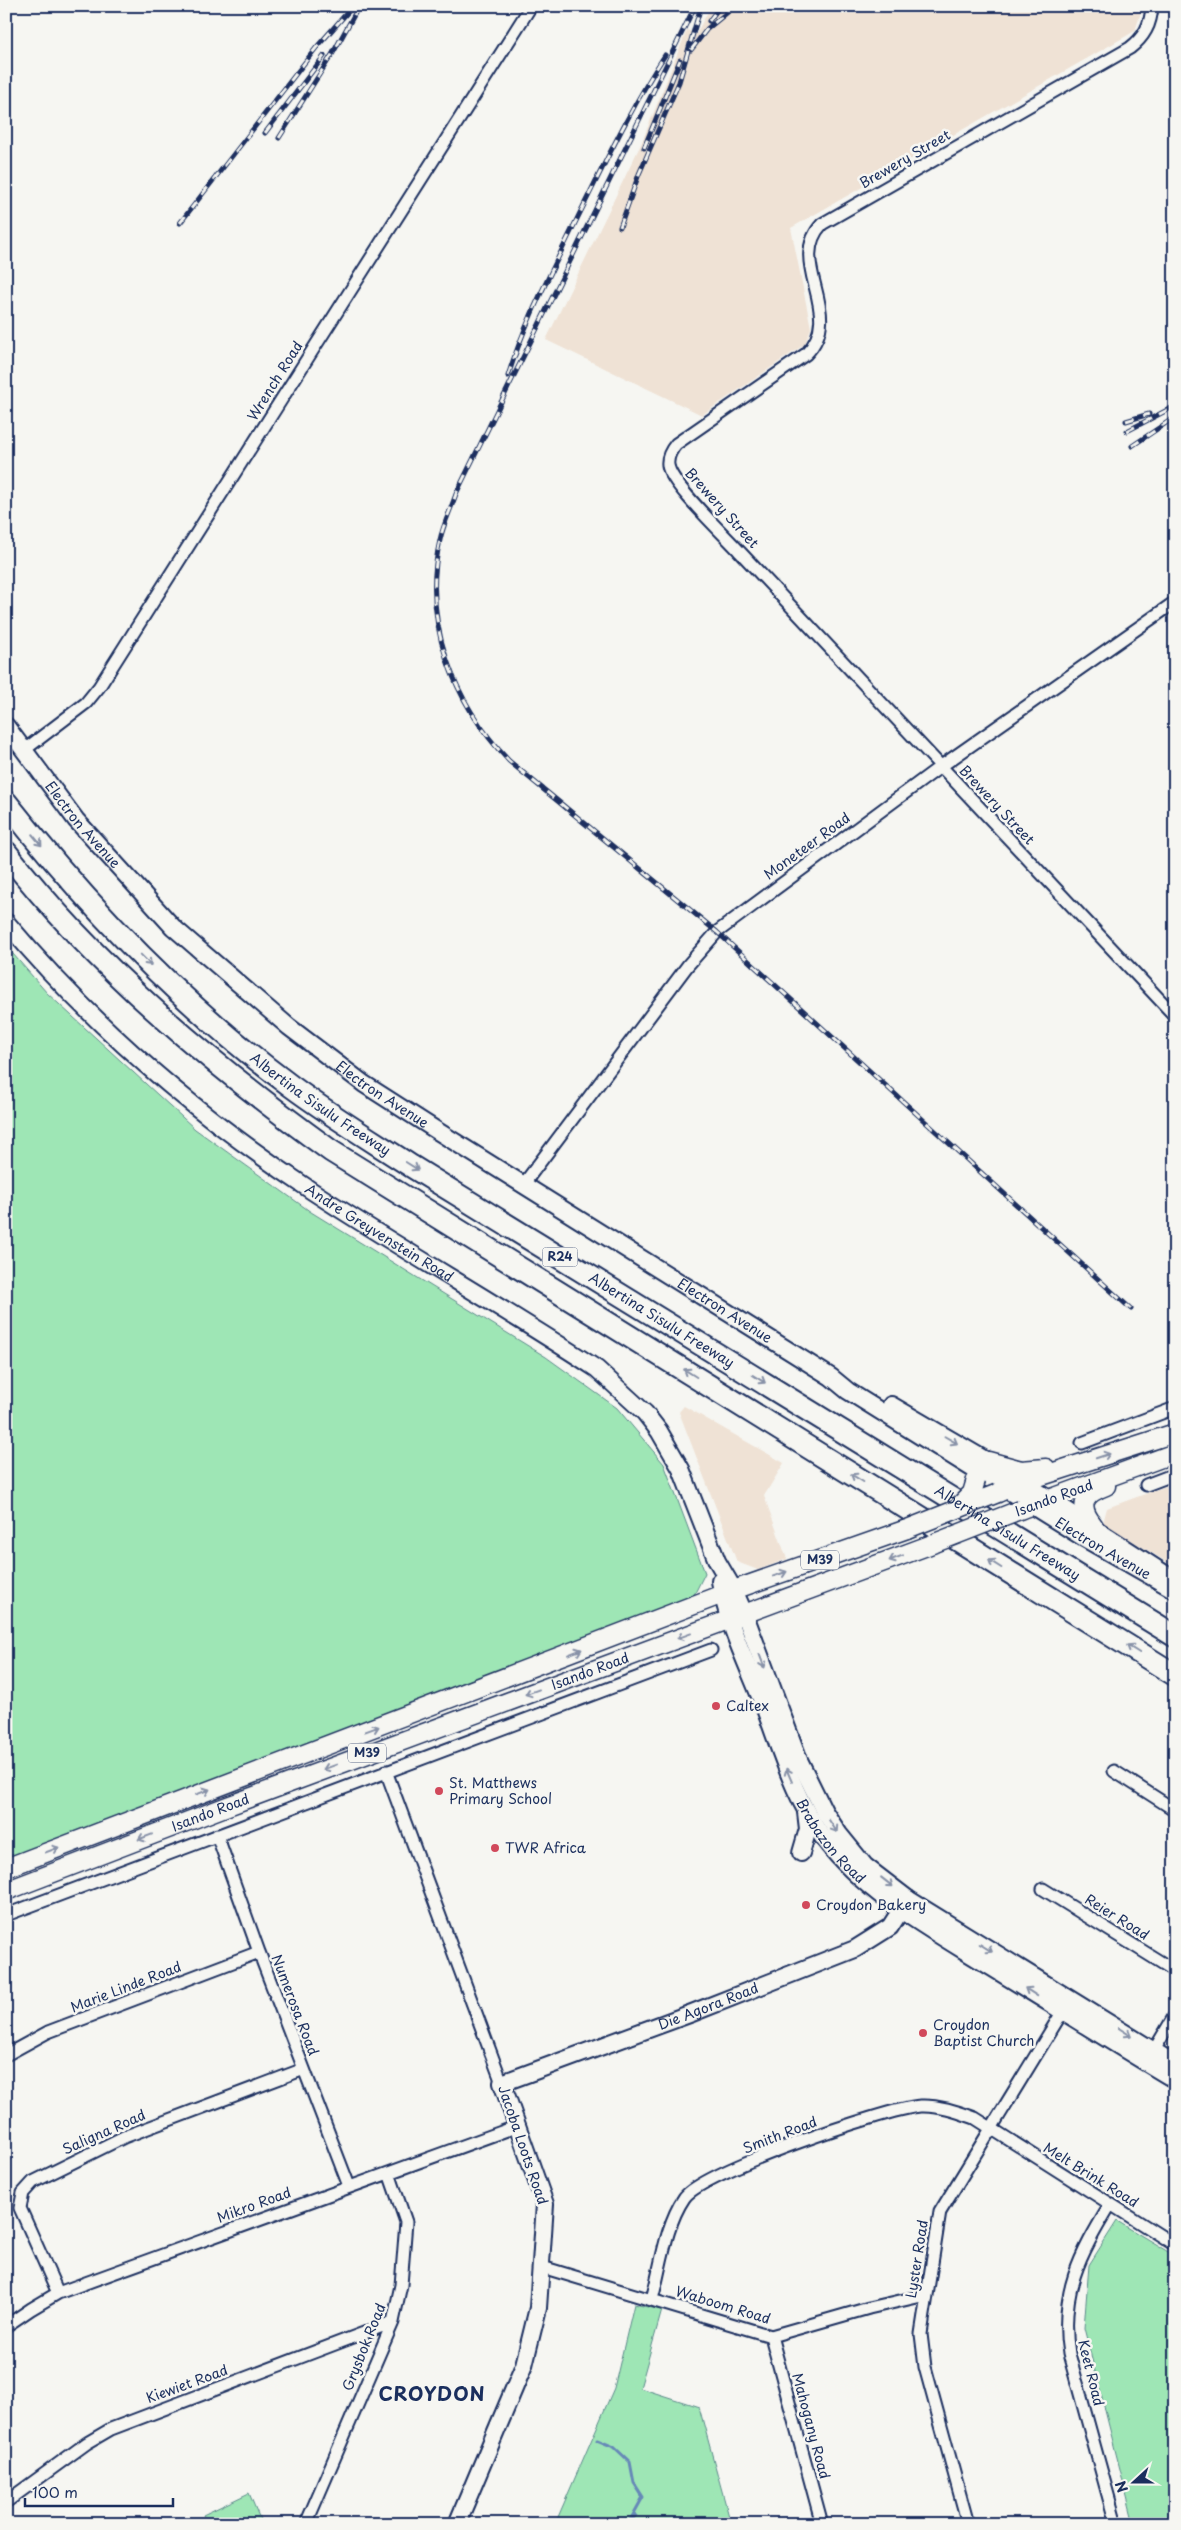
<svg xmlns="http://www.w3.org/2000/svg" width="1181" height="2530" viewBox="0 0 1181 2530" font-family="'Playpen Sans',sans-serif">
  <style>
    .built { fill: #efe2d5 }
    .green { fill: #9ee6b5; stroke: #5c8a8a }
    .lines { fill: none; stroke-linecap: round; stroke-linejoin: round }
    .stream { stroke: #6689b7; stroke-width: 3 }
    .street-casing { stroke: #1b2f5e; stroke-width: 15 }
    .secondary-casing { stroke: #1b2f5e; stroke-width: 20 }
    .primary-casing { stroke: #1b2f5e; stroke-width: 21 }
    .highway-casing { stroke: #1b2f5e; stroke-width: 25 }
    .street { stroke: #f6f6f2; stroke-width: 11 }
    .secondary { stroke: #f6f6f2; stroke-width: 16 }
    .primary { stroke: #f6f6f2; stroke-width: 18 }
    .highway { stroke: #f6f6f2; stroke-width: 21 }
    .rail-casing { stroke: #1b2f5e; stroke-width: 5 }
    .rail { stroke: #f6f6f2; stroke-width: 3; stroke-dasharray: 9; stroke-linecap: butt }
    .primary-bridge-casing { stroke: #1b2f5e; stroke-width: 21; stroke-linecap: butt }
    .primary-bridge { stroke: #f6f6f2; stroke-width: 18 }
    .oneway { stroke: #8892a8 }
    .poi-dot { fill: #d1495b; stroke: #f6f6f2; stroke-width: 2 }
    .labels { text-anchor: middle; stroke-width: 5; stroke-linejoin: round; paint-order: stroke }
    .shield { fill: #f6f6f2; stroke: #5d6b8a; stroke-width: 1 }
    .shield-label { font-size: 12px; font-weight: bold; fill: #1b2f5e }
    .street-label { font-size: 14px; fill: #1b2f5e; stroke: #f6f6f2 }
    .poi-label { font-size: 14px; fill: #1b2f5e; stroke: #f6f6f2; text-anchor: start }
    .district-label { font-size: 19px; font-weight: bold; letter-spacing: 1px; fill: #1b2f5e; stroke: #f6f6f2 }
  </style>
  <rect width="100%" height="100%" fill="#f6f6f2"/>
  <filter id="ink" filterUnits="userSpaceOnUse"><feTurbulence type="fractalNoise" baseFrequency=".02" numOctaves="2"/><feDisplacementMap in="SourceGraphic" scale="10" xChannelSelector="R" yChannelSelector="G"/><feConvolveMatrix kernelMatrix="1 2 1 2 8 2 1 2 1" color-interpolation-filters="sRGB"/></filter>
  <g filter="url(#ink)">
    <!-- built -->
    <path class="built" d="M711,6H1140L1141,12L1135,31L791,228L811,328L805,344L702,415L546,340L641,144L687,30L696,34Z
      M684,1406L784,1463L764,1496L787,1559L758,1570L737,1562L679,1412Z
      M1175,1483V1567L1103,1523L1107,1508Z"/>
    <!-- green -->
    <path class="green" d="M6,946L47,993L195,1129L311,1212L546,1357L617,1408L664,1464L705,1573L694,1595L6,1858Z
      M1117,2221L1175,2256V2524H1134L1084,2328L1089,2265Z
      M634,2304L662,2310L640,2388L699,2407L731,2524H555L614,2388Z
      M249,2493L262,2524H207L203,2515Z"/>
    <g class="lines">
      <!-- stream -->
      <path class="stream" d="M597,2440L614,2447L630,2462L634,2483L643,2497L628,2524
        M630,2522L636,2515"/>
      <!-- street casing -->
      <g class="street-casing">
        <path id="street" d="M1152,6C1151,25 1144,37 1130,48L822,224C785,264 847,312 806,354L676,444C671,450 667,457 668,465C670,484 725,535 740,552L1175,1016
          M23,751L86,703L99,687L531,6
          M523,1185L688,965L717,932L940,767L1175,602
          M1082,1443L1175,1408
          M1146,1485L1175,1474
          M386,1771L502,2083
          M1114,1771L1175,1810
          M217,1835L259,1952L349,2186
          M1043,1889L1175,1971
          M6,1915L711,1650
          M6,2055L48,2032L259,1952
          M1150,2057L1175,2015
          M1110,2205C1080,2255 1059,2293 1069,2354L1116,2524
          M542,2267L771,2336L869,2308L926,2295
          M58,2293L20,2208L23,2193L33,2182L124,2137L304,2069
          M652,2299C661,2267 665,2226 684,2198C701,2172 885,2109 920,2106C939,2105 958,2112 975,2118L1175,2245
          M6,2326L31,2309L58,2293L518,2126
          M771,2336L822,2524
          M6,2502L87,2443L111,2429L393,2322
          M306,2524L393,2322L401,2285L406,2222L389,2173
          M968,2524L925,2367L921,2334L940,2212L1066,2006"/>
      </g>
      <!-- secondary casing -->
      <g class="secondary-casing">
        <g id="secondary">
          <path id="s1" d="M6,726L76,820L173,927L289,1027L364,1084L439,1132L831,1377L848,1391L1084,1538L1175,1590"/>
          <path id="s2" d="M6,922C93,1026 198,1116 312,1191C405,1252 503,1307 597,1369L645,1413L659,1431L681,1469L717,1561L734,1590L745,1615L799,1760L824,1811L839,1834L865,1866L908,1899L1175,2064"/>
          <path d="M891,1405L1023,1482L1168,1576"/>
          <path id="s3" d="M720,1581C727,1625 749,1667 765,1709C782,1754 795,1800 824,1839C866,1895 933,1931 991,1967C1053,2005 1113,2043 1175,2080"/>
          <path d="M801,1853L808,1829L806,1812"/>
          <path id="s4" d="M457,2524L524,2365L538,2308L545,2204L502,2083L692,2013L855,1949L890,1927L908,1899"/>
        </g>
      </g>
      <!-- primary casing -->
      <g class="primary-casing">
        <g id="primary">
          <path d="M988,1461L1021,1470L1046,1468"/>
          <path d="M998,1493L1023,1482L1175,1433"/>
          <path d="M1022,1509L1175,1453"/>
          <path d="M1094,1526C1078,1506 1082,1495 1106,1486"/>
          <path d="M6,1868L728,1592L907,1529"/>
          <path id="s5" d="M6,1891L225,1807L935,1543"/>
        </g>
      </g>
      <!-- highway casing -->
      <g class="highway-casing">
        <g id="highway">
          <path id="s6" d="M6,802C89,908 183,1006 291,1086C330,1115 371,1140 411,1166L1175,1636"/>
          <path d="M6,852C97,969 211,1064 331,1151L1175,1675"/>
        </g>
      </g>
      <!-- street -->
      <use href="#street" class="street"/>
      <!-- secondary -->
      <use href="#secondary" class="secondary"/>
      <!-- primary -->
      <use href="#primary" class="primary"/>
      <!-- highway -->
      <use href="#highway" class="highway"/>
      <!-- rail casing -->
      <g class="rail-casing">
        <path id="rail" d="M695,6L456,494C451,509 443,525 440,540C421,622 454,703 509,761L717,932L1131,1309
          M709,21L720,6
          M691,50L707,29L735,6
          M265,133L324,56
          M279,138L333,53L359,6
          M644,148L680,60
          M180,223L316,48L353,6
          M620,227L639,174L679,82L701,6
          M508,376C525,321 552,271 577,219C605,163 631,107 665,55
          M1126,421L1149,414
          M1127,431L1175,406
          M1132,446L1175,417"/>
      </g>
      <!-- rail -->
      <use href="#rail" class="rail"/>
      <!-- primary-bridge casing -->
      <g class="primary-bridge-casing">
        <path id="primary-bridge" d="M959,1506L972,1493L976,1480
          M907,1529L998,1493
          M935,1543L1022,1509"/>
      </g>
      <!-- primary-bridge -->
      <use href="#primary-bridge" class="primary-bridge"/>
    </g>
    <!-- one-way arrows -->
    <defs><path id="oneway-shaft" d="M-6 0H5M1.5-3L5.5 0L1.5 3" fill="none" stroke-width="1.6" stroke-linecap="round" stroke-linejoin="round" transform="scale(1.25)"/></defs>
    <g class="oneway">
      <use href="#oneway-shaft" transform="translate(37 840) rotate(50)"/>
      <use href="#oneway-shaft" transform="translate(146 960) rotate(46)"/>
      <use href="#oneway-shaft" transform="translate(412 1166) rotate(32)"/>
      <use href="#oneway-shaft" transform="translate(690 1373) rotate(-148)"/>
      <use href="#oneway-shaft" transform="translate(759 1379) rotate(32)"/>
      <use href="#oneway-shaft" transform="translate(951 1440) rotate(30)"/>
      <use href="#oneway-shaft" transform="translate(1103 1456) rotate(-18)"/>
      <use href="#oneway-shaft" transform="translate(857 1478) rotate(-148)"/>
      <use href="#oneway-shaft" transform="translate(896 1558) rotate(159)"/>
      <use href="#oneway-shaft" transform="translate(995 1564) rotate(-148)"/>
      <use href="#oneway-shaft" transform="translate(780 1574) rotate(-19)"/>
      <use href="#oneway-shaft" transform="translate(684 1636) rotate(160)"/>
      <use href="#oneway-shaft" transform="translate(1133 1649) rotate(-148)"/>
      <use href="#oneway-shaft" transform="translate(575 1652) rotate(-21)"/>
      <use href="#oneway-shaft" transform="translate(762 1661) rotate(69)"/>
      <use href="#oneway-shaft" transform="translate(532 1692) rotate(160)"/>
      <use href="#oneway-shaft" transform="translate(372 1729) rotate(-20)"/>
      <use href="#oneway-shaft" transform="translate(330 1767) rotate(160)"/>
      <use href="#oneway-shaft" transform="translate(789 1775) rotate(-113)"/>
      <use href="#oneway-shaft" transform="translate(203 1792) rotate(-21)"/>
      <use href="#oneway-shaft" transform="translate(833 1826) rotate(57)"/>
      <use href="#oneway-shaft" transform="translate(145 1837) rotate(159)"/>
      <use href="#oneway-shaft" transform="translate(52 1850) rotate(-21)"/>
      <use href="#oneway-shaft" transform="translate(887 1882) rotate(38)"/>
      <use href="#oneway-shaft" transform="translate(986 1948) rotate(32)"/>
      <use href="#oneway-shaft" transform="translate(1031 1992) rotate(-147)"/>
      <use href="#oneway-shaft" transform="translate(1125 2032) rotate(32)"/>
    </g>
  </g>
  <!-- markers -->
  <g class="poi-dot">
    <circle cx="716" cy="1706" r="5"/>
    <circle cx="439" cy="1791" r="5"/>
    <circle cx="495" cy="1848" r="5"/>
    <circle cx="806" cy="1905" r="5"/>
    <circle cx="923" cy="2033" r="5"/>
  </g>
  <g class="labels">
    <!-- shield labels -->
    <g class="shield">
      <rect x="542.5" y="1247.5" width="35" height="19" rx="4"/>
      <rect x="801" y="1550.5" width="38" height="19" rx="4"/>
      <rect x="348" y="1743.5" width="38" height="19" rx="4"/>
    </g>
    <g class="shield-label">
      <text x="560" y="1261">R24</text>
      <text x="820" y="1564">M39</text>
      <text x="367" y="1757">M39</text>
    </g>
    <!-- street labels -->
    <g class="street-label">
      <text transform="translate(905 159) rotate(-30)" y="5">Brewery Street</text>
      <text transform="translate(275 381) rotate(-58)" y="5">Wrench Road</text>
      <text transform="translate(722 508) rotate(48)" y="5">Brewery Street</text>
      <text transform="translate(997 805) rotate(47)" y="5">Brewery Street</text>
      <text dy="5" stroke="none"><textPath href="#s1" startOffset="125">Electron Avenue</textPath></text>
      <text transform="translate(807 846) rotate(-36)" y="5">Moneteer Road</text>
      <text dy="5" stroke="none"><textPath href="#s1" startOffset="530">Electron Avenue</textPath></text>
      <text dy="5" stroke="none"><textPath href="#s6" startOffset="438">Albertina Sisulu Freeway</textPath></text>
      <text dy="5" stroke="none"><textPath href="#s2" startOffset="488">Andre Greyvenstein Road</textPath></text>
      <text dy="5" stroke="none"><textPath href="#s1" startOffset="935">Electron Avenue</textPath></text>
      <text dy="5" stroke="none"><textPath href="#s6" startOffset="842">Albertina Sisulu Freeway</textPath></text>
      <text transform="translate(1054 1498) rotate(-20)" y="5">Isando Road</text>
      <text dy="5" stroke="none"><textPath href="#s6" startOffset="1248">Albertina Sisulu Freeway</textPath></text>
      <text dy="5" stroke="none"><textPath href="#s1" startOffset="1382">Electron Avenue</textPath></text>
      <text dy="5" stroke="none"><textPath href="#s5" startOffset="624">Isando Road</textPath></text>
      <text dy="5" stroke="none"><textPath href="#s5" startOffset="219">Isando Road</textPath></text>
      <text dy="5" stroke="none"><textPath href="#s3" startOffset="285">Brabazon Road</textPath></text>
      <text transform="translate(1117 1917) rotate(32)" y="5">Reier Road</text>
      <text transform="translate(126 1987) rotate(-21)" y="5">Marie Linde Road</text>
      <text transform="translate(295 2005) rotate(69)" y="5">Numerosa Road</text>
      <text dy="5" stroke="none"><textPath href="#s4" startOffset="684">Die Agora Road</textPath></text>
      <text transform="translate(104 2132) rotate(-24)" y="5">Saligna Road</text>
      <text transform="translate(780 2135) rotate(-21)" y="5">Smith Road</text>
      <text transform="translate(523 2145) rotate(71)" y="5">Jacoba Loots Road</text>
      <text transform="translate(1091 2175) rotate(32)" y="5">Melt Brink Road</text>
      <text transform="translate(254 2205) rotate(-20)" y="5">Mikro Road</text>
      <text transform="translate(917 2259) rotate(-81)" y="5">Lyster Road</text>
      <text transform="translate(723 2305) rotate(17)" y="5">Waboom Road</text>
      <text transform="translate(364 2347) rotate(-68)" y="5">Grysbok Road</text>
      <text transform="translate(1091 2373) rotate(76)" y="5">Keet Road</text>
      <text transform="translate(187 2384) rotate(-20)" y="5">Kiewiet Road</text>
      <text transform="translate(811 2426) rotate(75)" y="5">Mahogany Road</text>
    </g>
    <!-- poi labels -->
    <g class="poi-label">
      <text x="726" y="1711">Caltex</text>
      <text x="449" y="1788">St. Matthews<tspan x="449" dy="16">Primary School</tspan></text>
      <text x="505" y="1853">TWR Africa</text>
      <text x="816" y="1910">Croydon Bakery</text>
      <text x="933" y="2030">Croydon<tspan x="933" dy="16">Baptist Church</tspan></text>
    </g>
    <!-- district labels -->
    <g class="district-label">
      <text x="432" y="2401">CROYDON</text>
    </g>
  </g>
  <!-- margin -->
  <rect width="1181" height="2530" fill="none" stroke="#f6f6f2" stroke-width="25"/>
  <rect x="12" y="12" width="1156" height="2505" fill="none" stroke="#1b2f5e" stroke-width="2" filter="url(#ink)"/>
  <!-- north arrow -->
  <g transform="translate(1134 2482) rotate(249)" stroke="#f6f6f2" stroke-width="4" paint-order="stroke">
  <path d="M0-4L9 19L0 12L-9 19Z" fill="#1b2f5e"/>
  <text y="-8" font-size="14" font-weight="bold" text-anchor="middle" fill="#1b2f5e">N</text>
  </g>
  <!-- scale -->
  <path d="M25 2498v8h148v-8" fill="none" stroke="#1b2f5e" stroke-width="2.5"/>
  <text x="32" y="2498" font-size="15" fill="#1b2f5e" stroke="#f6f6f2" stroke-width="4" paint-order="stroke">100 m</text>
</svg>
